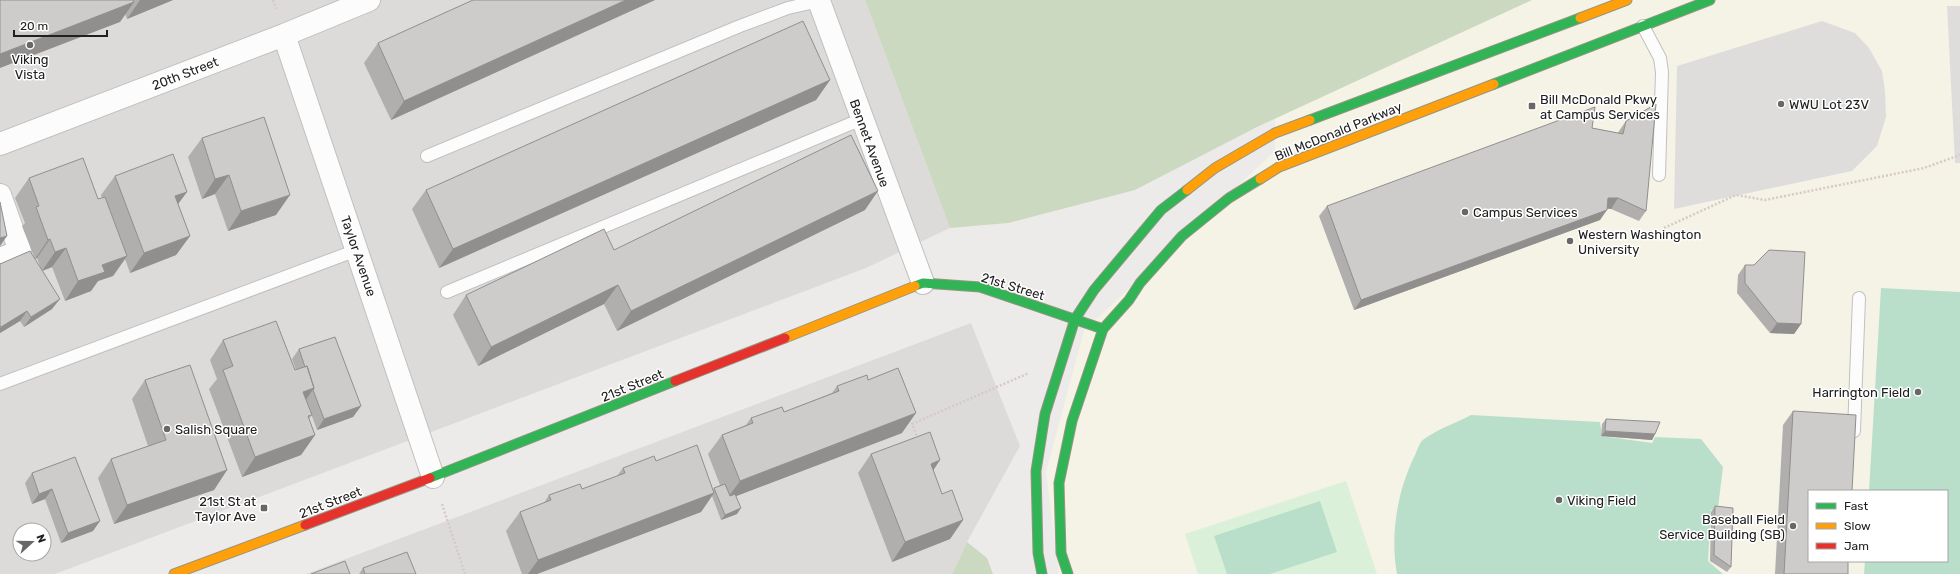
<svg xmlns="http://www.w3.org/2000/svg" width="1960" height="574" viewBox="0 0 1960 574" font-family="Rubik,sans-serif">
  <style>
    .residential { fill: #dddbda; fill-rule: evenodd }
    .education { fill: #f5f3e6; fill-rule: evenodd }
    .forest { fill: #ccd9c1 }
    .park { fill: #daf0d8 }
    .pitch { fill: #b9dfcb }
    .parking { fill: #dedddc }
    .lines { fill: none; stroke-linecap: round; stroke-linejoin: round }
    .lane-casing { stroke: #c1c0bf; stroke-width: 14 }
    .street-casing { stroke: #c1c0bf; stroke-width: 24 }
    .fast-casing { stroke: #969583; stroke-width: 11 }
    .slow-casing { stroke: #969583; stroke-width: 11 }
    .jam-casing { stroke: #969583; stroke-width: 11 }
    .path { stroke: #d6c9c8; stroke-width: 2.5; stroke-dasharray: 2 2; stroke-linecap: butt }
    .lane { stroke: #fcfcfc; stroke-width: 12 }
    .street { stroke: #fcfcfc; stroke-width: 22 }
    .fast { stroke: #30b455; stroke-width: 9 }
    .slow { stroke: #ff9f0a; stroke-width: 9 }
    .jam { stroke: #e5322d; stroke-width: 9 }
    .wall { fill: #b1afae; fill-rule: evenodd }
    .shaded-wall { fill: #908f8d }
    .building { fill: #ceccca; stroke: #908f8d }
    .poi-dot { fill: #686766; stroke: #fff; stroke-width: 1.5 }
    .labels { text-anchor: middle; stroke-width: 3; stroke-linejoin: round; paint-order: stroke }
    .poi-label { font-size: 13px; fill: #202020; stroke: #fff; text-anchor: start }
    .street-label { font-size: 13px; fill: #202020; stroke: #fff }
  </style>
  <rect width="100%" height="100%" fill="#edebe9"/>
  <!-- residential -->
  <path class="residential" d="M0,0H865L950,228L866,268L55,574H0ZM20,530H44V554H20Z
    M971,323L1020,446L967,542L952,574H306Z"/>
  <!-- education -->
  <path class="education" d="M1276,0H1960V574H1059L1046,472L1084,331L1275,151ZM1809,491H1947V561H1809Z"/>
  <!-- forest -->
  <path class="forest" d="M865,0H1532L1257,127L1135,190L1008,223L950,228Z
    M967,542L987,558L993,574H952Z"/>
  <!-- park -->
  <path class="park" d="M1346,481L1377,574H1198L1185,534Z"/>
  <!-- pitch -->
  <path class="pitch" d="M1881,288L1960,292V574H1864L1865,561H1947V491H1869Z
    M1471,415L1600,422L1602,436L1652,443L1655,437L1701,439L1723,467L1718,508L1711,510L1708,561L1723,574H1397C1390,535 1397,493 1414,457C1417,452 1419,442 1424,439C1438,429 1456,423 1471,415Z
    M1320,501L1337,552L1270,574H1227L1214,536Z"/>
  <!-- parking -->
  <path class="parking" d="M1947,6H1960V163H1955Z
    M1822,21L1855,33L1869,48L1882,71L1885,91L1886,117L1877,146L1852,171L1674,209L1677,66Z"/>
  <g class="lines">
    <!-- lane casing -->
    <g class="lane-casing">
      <path id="lane" d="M1643,26L1660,58L1662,72L1659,175
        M427,156L740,26L788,8L819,1
        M447,292L862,119
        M0,384L357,250
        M1854,431L1859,298"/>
    </g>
    <!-- street casing -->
    <g class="street-casing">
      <path id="street" d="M819,1L923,283
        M284,35L433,477
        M0,144L284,35L369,0
        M0,195L20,251L0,259"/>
    </g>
    <!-- fast casing -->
    <g class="fast-casing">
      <path id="fast" d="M1494,84L1710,0
        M1310,120L1580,18
        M915,286L923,283L980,287L1103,329
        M430,478L675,381
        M1042,574L1038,553L1036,471L1045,414L1075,319L1094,290L1161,210L1187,190
        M1068,574L1061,553L1059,483L1072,421L1103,329L1129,300L1140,283L1182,236L1229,198L1260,179"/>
    </g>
    <!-- slow casing -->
    <g class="slow-casing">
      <path id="slow" d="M1580,18L1627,0
        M1260,179L1279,167L1494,84
        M1187,190L1215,168L1275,133L1310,120
        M785,338L915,286
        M174,574L305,525"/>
    </g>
    <!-- jam casing -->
    <g class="jam-casing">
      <path id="jam" d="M675,381L785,338
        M305,525L430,478"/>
    </g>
    <!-- path -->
    <path class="path" d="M273,0L276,9
      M1664,228L1736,195L1765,200L1924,168L1960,155
      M918,439L912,424L1029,373
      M442,504L465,574"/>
    <!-- lane -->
    <use href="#lane" class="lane"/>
    <!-- street -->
    <use href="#street" class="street"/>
    <!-- fast -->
    <use href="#fast" class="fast"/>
    <!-- slow -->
    <use href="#slow" class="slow"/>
    <!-- jam -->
    <use href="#jam" class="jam"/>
  </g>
  <!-- wall -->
  <path class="wall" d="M0,0H173L127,19L125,14L120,22Z
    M655,0L391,120L364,63L378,43Z
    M830,80L816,100L439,268L412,209L426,190Z
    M1626,121L1646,211L1639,221L1611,209L1607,208L1600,220L1354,310L1319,216L1327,206L1592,128L1618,133L1619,131Z
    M202,138L276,215L228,231L215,194L202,199L188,157Z
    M115,176L178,204L190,236L176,255L130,273L125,259L113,276L98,281L91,291L65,301L52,267L42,271L52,309L24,327L20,321L0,333V263V264L35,259L22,226L25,223L15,198L29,178L98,199L102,198L101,195ZM37,258L41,269L35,259Z
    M865,210L617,331L604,304L478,366L453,315L466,295L614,250Z
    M1745,265L1801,324L1794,334L1770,333L1737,293L1738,275Z
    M223,340L295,370H296L292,359L299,349L361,406L353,417L317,430L306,400L312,415L309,419L315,435L301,455L242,477L209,389L217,379L210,360Z
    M145,380L227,470L214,490L114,524L98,478L111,459L148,446L132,399Z
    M868,380L902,433L736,496L737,514L721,520L712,496L701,512L537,574H522L506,531L520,512L544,503L549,495L582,489L617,476L623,468L656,461L713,490L714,488L720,485L708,454L722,435L746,425L751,418L784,412L832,393L837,386Z
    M1793,411L1848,574H1775L1783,425Z
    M1606,419L1655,434L1652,440L1601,436L1602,424Z
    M871,454L933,470L942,494L963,520L950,539L892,562L858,473Z
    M75,457L93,531L61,543L45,499L32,504L25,483L32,473Z
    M1715,506L1731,567L1727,572L1710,561L1711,512Z
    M363,568L416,574H359Z"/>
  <!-- shaded-wall -->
  <path class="shaded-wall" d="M140,0H173L127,19Z
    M626,0H655L391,120L404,101Z
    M134,2L120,22L0,68V54Z
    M830,80L816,100L439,268L453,249Z
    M229,175L215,194L202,199L215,179Z
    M878,191L865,210L617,331L631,311Z
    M187,192L173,211L175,196Z
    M290,195L276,215L228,231L241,211Z
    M1608,198H1618L1611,209L1601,208Z
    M1607,210L1600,220L1354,310L1361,300Z
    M7,236L0,246V238Z
    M190,236L176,255L130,273L144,253Z
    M50,239L37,258L35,259L48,240Z
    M66,248L52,267L42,271L55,252Z
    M127,256L113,276L98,281L91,291L65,301L78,281L102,265Z
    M618,285L604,304L478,366L491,347Z
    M60,299L52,309L24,327L31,317Z
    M27,311L20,321L0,333V328L1,327Z
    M1777,323L1801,324L1794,334L1770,333Z
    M314,388L301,407L303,392Z
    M361,406L353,417L317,430L324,419Z
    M916,413L902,433L726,500L740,481Z
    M1605,431L1655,434L1652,440L1601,436Z
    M315,435L301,455L242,477L255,457Z
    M940,460L927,480L931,464Z
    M227,470L214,490L114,524L127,505Z
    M52,489L45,499L32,504L39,494Z
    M714,493L701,512L537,574H528L538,560Z
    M741,508L737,514L721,520L725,515Z
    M963,520L950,539L892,562L905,542Z
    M100,521L93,531L61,543L68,533Z"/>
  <!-- building -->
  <path class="building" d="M0,0H133L134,2L0,54Z
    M473,0H626L404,101L378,43Z
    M803,21L830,80L453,249L426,190Z
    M1656,104L1646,211L1618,198H1608L1607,210L1361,300L1327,206L1595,107L1592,128L1623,134L1626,121Z
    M264,117L290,195L241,211L229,175L215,179L202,138Z
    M851,135L878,191L631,311L618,285L491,347L466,295L604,229L614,250Z
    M173,154L187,192L175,196L190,236L144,253L115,176Z
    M83,158L98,199L105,197L127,256L102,265L105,272L78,281L66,248L55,252L50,239L48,240L36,207L39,206L29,178Z
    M0,202L7,236L0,238Z
    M1769,250L1805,252L1801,324L1777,323L1745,283V265H1754Z
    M30,251L60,299L31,317L27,311L1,327L0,326V263V264Z
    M276,321L295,370L307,366L314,388L303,392L312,415L308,416L315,435L255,457L223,370L233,366L223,340Z
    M335,337L361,406L324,419L313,390L314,388L307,366L305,367L299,349Z
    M190,365L227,470L127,505L111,459L166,440L145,380Z
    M898,368L916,413L740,481L722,435L753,423L751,418L782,407L784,412L839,391L837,386L867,375L868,380Z
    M1793,411L1856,415L1852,491H1809V561H1848V574H1784Z
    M1606,419L1660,422L1655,434L1605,431Z
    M930,432L940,460L931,464L942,494L952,490L963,520L905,542L871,454Z
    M697,445L714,493L538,560L520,512L551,500L549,495L580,484L582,489L625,473L623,468L654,456L656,461Z
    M75,457L100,521L68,533L52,489L39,494L32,473Z
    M725,484L730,496L735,494L741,508L725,515L714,488Z
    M1715,506L1733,508L1731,567L1714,555Z
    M407,552L416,574H365L363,568Z
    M345,561L350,574H311Z"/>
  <!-- markers -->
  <g class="poi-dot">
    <circle cx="30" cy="45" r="4"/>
    <circle cx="1781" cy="104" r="4"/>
    <rect x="1528" y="102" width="8" height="8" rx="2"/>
    <circle cx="1465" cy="212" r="4"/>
    <circle cx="1570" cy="241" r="4"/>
    <circle cx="1918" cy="392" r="4"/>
    <circle cx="167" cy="429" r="4"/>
    <circle cx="1559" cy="500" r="4"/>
    <rect x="260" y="504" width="8" height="8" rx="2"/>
    <circle cx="1793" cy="526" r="4"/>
  </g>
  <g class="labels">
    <!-- poi labels -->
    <g class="poi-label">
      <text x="30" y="64" text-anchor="middle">Viking<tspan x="30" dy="15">Vista</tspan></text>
      <text x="1540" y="104">Bill McDonald Pkwy<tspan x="1540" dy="15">at Campus Services</tspan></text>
      <text x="1789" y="109">WWU Lot 23V</text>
      <text x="1473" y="217">Campus Services</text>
      <text x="1578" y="239">Western Washington<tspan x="1578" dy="15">University</tspan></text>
      <text x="1910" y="397" text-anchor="end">Harrington Field</text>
      <text x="175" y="434">Salish Square</text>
      <text x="1567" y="505">Viking Field</text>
      <text x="256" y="506" text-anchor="end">21st St at<tspan x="256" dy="15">Taylor Ave</tspan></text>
      <text x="1785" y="524" text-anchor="end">Baseball Field<tspan x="1785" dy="15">Service Building (SB)</tspan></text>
    </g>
    <!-- street labels -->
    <g class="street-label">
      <text transform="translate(185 73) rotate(-21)" y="5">20th Street</text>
      <text transform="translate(1338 131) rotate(-22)" y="5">Bill McDonald Parkway</text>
      <text transform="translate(870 143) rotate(70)" y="5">Bennet Avenue</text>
      <text transform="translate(359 256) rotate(71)" y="5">Taylor Avenue</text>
      <text transform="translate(1013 286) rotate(17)" y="5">21st Street</text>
      <text transform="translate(632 385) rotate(-22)" y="5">21st Street</text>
      <text transform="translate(330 502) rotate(-21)" y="5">21st Street</text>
    </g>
  </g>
  <!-- legend -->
  <rect x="1808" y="490" width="140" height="72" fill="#ffffff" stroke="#a6a6a6"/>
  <rect x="1816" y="503" width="20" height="6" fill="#30b455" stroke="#a6a6a6"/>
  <text x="1844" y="510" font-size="12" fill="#202020">Fast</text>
  <rect x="1816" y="523" width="20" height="6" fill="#ff9f0a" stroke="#a6a6a6"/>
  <text x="1844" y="530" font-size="12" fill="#202020">Slow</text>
  <rect x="1816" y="543" width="20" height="6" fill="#e5322d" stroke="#a6a6a6"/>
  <text x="1844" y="550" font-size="12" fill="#202020">Jam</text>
  <!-- north arrow -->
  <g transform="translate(32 542) rotate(69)"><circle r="19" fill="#ffffff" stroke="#a6a6a6"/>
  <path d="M0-3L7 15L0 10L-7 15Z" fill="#686766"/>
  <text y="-6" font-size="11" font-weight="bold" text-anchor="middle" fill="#202020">N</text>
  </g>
  <!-- scale -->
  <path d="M14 30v6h93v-6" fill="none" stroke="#202020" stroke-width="2"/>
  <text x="20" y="30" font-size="12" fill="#202020" stroke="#ffffff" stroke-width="3" paint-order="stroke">20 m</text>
</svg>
